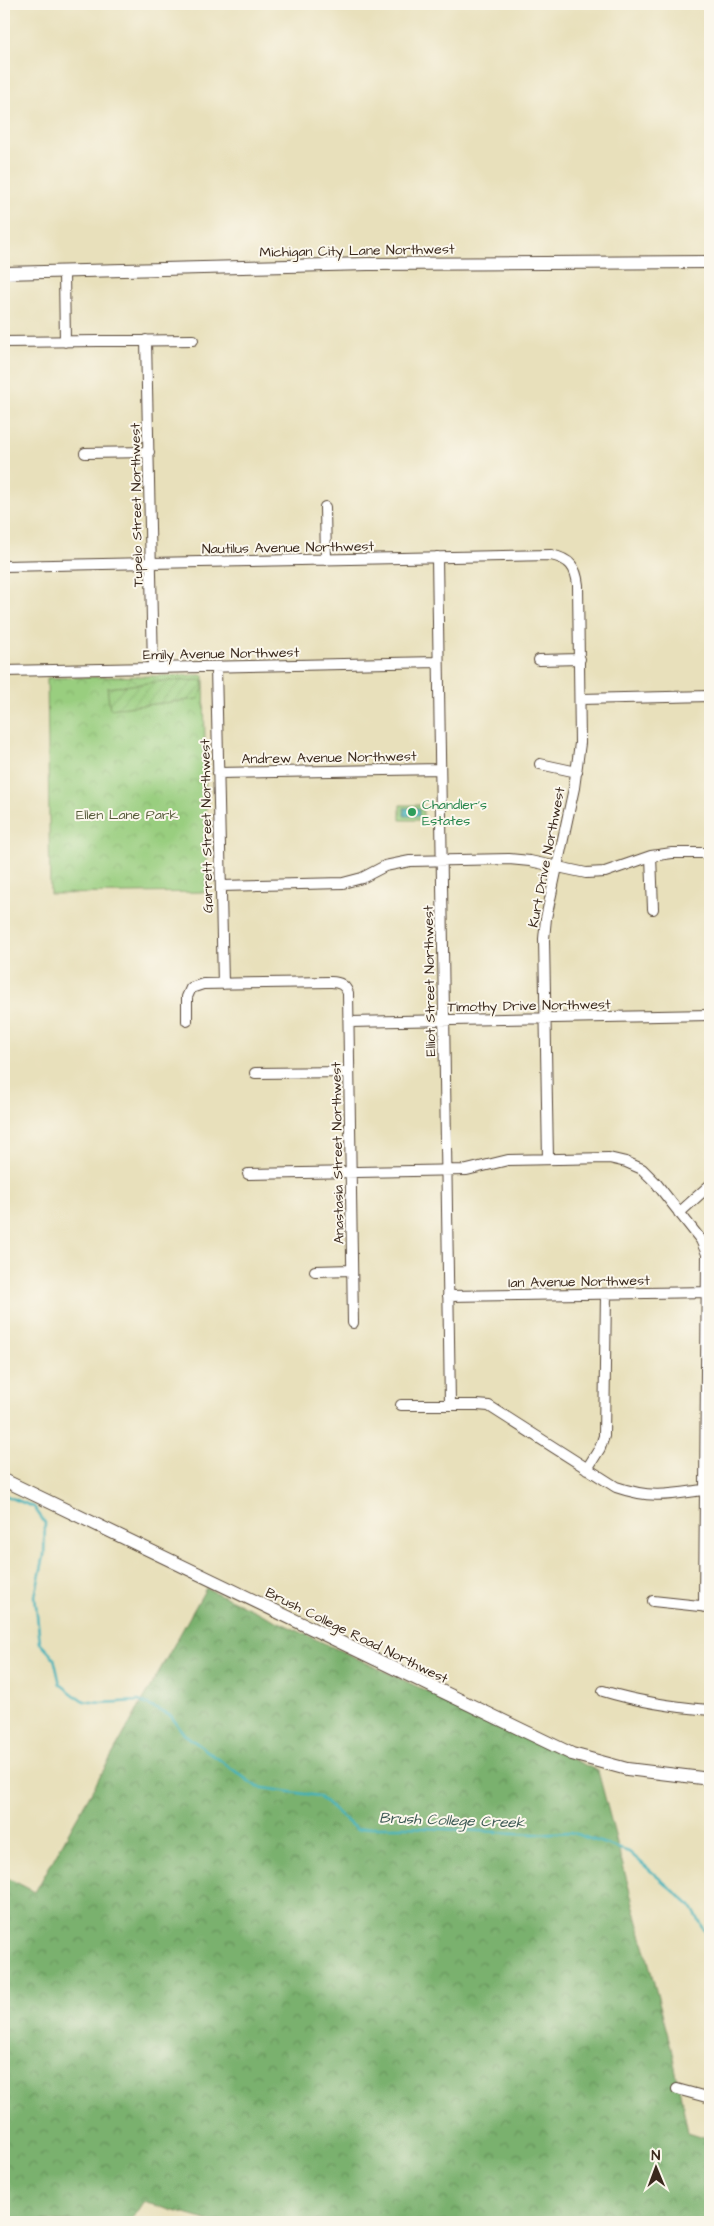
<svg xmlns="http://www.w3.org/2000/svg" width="714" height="2226" viewBox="0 0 714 2226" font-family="'Architects Daughter',sans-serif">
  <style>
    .forest { fill: url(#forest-crowns); stroke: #5a6e46 }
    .park { fill: url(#park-crowns); stroke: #6a7c4e }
    .garden { fill: url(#garden-furrows); stroke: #6a7c4e }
    .pitch { fill: #99ce7f; stroke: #6a7c4e }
    .water { fill: url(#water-waves); stroke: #3e6e6c }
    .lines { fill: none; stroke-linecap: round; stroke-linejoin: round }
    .stream { stroke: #41b1b9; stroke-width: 2.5 }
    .minor-casing { stroke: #554536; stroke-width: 12 }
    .tertiary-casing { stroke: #554536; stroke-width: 14 }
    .minor { stroke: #fff; stroke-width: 10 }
    .tertiary { stroke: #fff; stroke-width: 12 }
    .leisure-dot { fill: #2e9e5b; stroke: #fbf7ec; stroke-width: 2 }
    .labels { text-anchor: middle; stroke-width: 4; stroke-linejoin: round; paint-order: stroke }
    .street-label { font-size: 14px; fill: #3b2a1e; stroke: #fbf7ec }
    .leisure-label { font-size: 14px; fill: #27864d; stroke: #fbf7ec; text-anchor: start }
    .park-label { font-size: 14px; fill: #575b3b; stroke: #fbf7ec }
    .water-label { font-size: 15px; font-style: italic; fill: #3d5954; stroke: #fbf7ec }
  </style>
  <defs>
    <pattern id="forest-crowns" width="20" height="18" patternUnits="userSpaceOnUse" patternTransform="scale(1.25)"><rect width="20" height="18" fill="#7ab16e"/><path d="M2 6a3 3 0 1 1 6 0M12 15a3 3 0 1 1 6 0" fill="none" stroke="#65905a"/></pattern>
    <pattern id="park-crowns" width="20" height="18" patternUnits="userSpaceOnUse" patternTransform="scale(1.25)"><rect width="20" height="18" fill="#99ce7f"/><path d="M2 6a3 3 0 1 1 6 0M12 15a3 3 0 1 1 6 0" fill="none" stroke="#85b16d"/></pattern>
    <pattern id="garden-furrows" width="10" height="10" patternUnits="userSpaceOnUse" patternTransform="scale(1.25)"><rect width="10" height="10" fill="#99ce7f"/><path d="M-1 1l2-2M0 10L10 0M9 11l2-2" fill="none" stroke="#85b16d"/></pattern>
    <pattern id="water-waves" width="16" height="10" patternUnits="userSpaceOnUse" patternTransform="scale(1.25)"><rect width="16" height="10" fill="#41b1b9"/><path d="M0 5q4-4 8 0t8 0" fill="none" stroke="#389096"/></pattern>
  </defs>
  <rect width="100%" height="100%" fill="#fbf7ec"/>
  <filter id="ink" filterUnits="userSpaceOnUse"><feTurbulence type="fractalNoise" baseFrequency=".02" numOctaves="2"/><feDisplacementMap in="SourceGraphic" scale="10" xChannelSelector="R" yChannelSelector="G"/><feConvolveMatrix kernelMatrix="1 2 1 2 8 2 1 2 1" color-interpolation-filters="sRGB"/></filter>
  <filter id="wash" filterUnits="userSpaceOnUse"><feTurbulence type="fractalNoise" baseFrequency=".0096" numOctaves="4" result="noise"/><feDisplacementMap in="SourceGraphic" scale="20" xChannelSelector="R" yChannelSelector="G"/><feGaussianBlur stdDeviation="1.12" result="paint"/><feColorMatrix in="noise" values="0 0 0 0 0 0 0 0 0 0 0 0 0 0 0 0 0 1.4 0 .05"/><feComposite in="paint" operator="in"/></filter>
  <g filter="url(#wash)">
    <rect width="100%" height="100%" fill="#e8e0bb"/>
    <!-- forest -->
    <path class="forest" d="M206,1588L598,1771L671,2047L688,2132L710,2139V2222H213L143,2202L130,2222H4V1876L35,1892Z"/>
    <!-- park -->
    <path class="park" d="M204,675L207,892L50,894L47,678Z"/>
    <!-- garden -->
    <path class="garden" d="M203,680V689L198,699L110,709L107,688L164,681Z"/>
    <!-- pitch -->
    <path class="pitch" d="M400,805H423V820H400Z"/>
    <!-- water -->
    <path class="water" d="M419,808V816H404V808Z"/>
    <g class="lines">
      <!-- stream -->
      <path class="stream" d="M4,1495L34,1507L45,1523L44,1556L35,1596L40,1643L54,1658L60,1684L82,1701L100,1703L139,1701L171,1716L184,1734L257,1787L318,1796L357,1830L372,1827H407L535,1834L570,1832L629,1852L691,1906L710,1940"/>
    </g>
  </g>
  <g filter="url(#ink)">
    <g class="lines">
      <!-- minor casing -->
      <g class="minor-casing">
        <path id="minor" d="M64,272L65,342
          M146,340L153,668
          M4,342L193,340
          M85,453L149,452
          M325,507L326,560
          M437,557L450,1404
          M4,566L551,555C570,559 576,567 578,585L580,743L574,788L546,918L544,939L548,1159
          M539,660L580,659
          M216,667L223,984
          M4,671L438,662
          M581,699L710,696
          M540,764L577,772
          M218,773L440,769
          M651,856L653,909
          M221,886L343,883L362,878L385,866L410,861L509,859L530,861L586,873L605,872L651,856L672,853H705
          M187,1021V997L191,988L203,984L331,982C340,982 345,985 348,993L353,1323
          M349,1022L710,1015
          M255,1073L349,1072
          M248,1174L467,1170L508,1160L609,1158L626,1162L642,1169L656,1183L701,1240L707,1254L704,1607
          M679,1213L710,1185
          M315,1271L352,1270
          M448,1296L710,1292
          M401,1405H477L489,1406L616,1487C654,1500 672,1494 710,1489
          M587,1469L600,1448L604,1436L606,1294
          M653,1601L709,1607
          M603,1691C639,1702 673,1707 710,1710
          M677,2089L710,2098"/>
      </g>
      <!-- tertiary casing -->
      <g class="tertiary-casing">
        <path id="tertiary" d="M4,273L368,264L710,262
          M4,1480L572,1754L627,1769L710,1779"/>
      </g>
      <!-- minor -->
      <use href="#minor" class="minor"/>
      <!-- tertiary -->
      <use href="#tertiary" class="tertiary"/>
    </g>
  </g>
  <!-- markers -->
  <circle class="leisure-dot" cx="412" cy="812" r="5"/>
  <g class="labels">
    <!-- street labels -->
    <g class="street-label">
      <text transform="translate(357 250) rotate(-1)" y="5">Michigan City Lane Northwest</text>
      <text transform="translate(136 505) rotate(-91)" y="5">Tupelo Street Northwest</text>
      <text transform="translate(288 547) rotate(-1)" y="5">Nautilus Avenue Northwest</text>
      <text transform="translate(221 653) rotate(-1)" y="5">Emily Avenue Northwest</text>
      <text transform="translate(329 757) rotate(-1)" y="5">Andrew Avenue Northwest</text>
      <text transform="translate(206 826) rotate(-91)" y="5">Garrett Street Northwest</text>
      <text transform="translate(546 857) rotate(-79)" y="5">Kurt Drive Northwest</text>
      <text transform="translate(429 981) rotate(-91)" y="5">Elliot Street Northwest</text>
      <text transform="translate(529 1005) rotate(-1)" y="5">Timothy Drive Northwest</text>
      <text transform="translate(337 1153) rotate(-91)" y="5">Anastasia Street Northwest</text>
      <text transform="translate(579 1281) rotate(-1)" y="5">Ian Avenue Northwest</text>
      <text transform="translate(357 1635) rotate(26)" y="5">Brush College Road Northwest</text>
    </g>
    <!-- leisure labels -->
    <g class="leisure-label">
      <text x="422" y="809">Chandler's<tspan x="422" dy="16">Estates</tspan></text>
    </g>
    <!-- park labels -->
    <g class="park-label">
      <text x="127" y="819">Ellen Lane Park</text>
    </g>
    <!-- water labels -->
    <g class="water-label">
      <text transform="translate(452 1820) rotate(2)" y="5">Brush College Creek</text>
    </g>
  </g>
  <!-- margin -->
  <rect width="714" height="2226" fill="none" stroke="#fbf7ec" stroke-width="20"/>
  <!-- north arrow -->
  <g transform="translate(656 2168) rotate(359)" stroke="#fbf7ec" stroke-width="4" paint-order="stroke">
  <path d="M0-4L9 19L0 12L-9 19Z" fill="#3b2a1e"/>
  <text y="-8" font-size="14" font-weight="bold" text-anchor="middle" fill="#3b2a1e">N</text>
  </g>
</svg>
